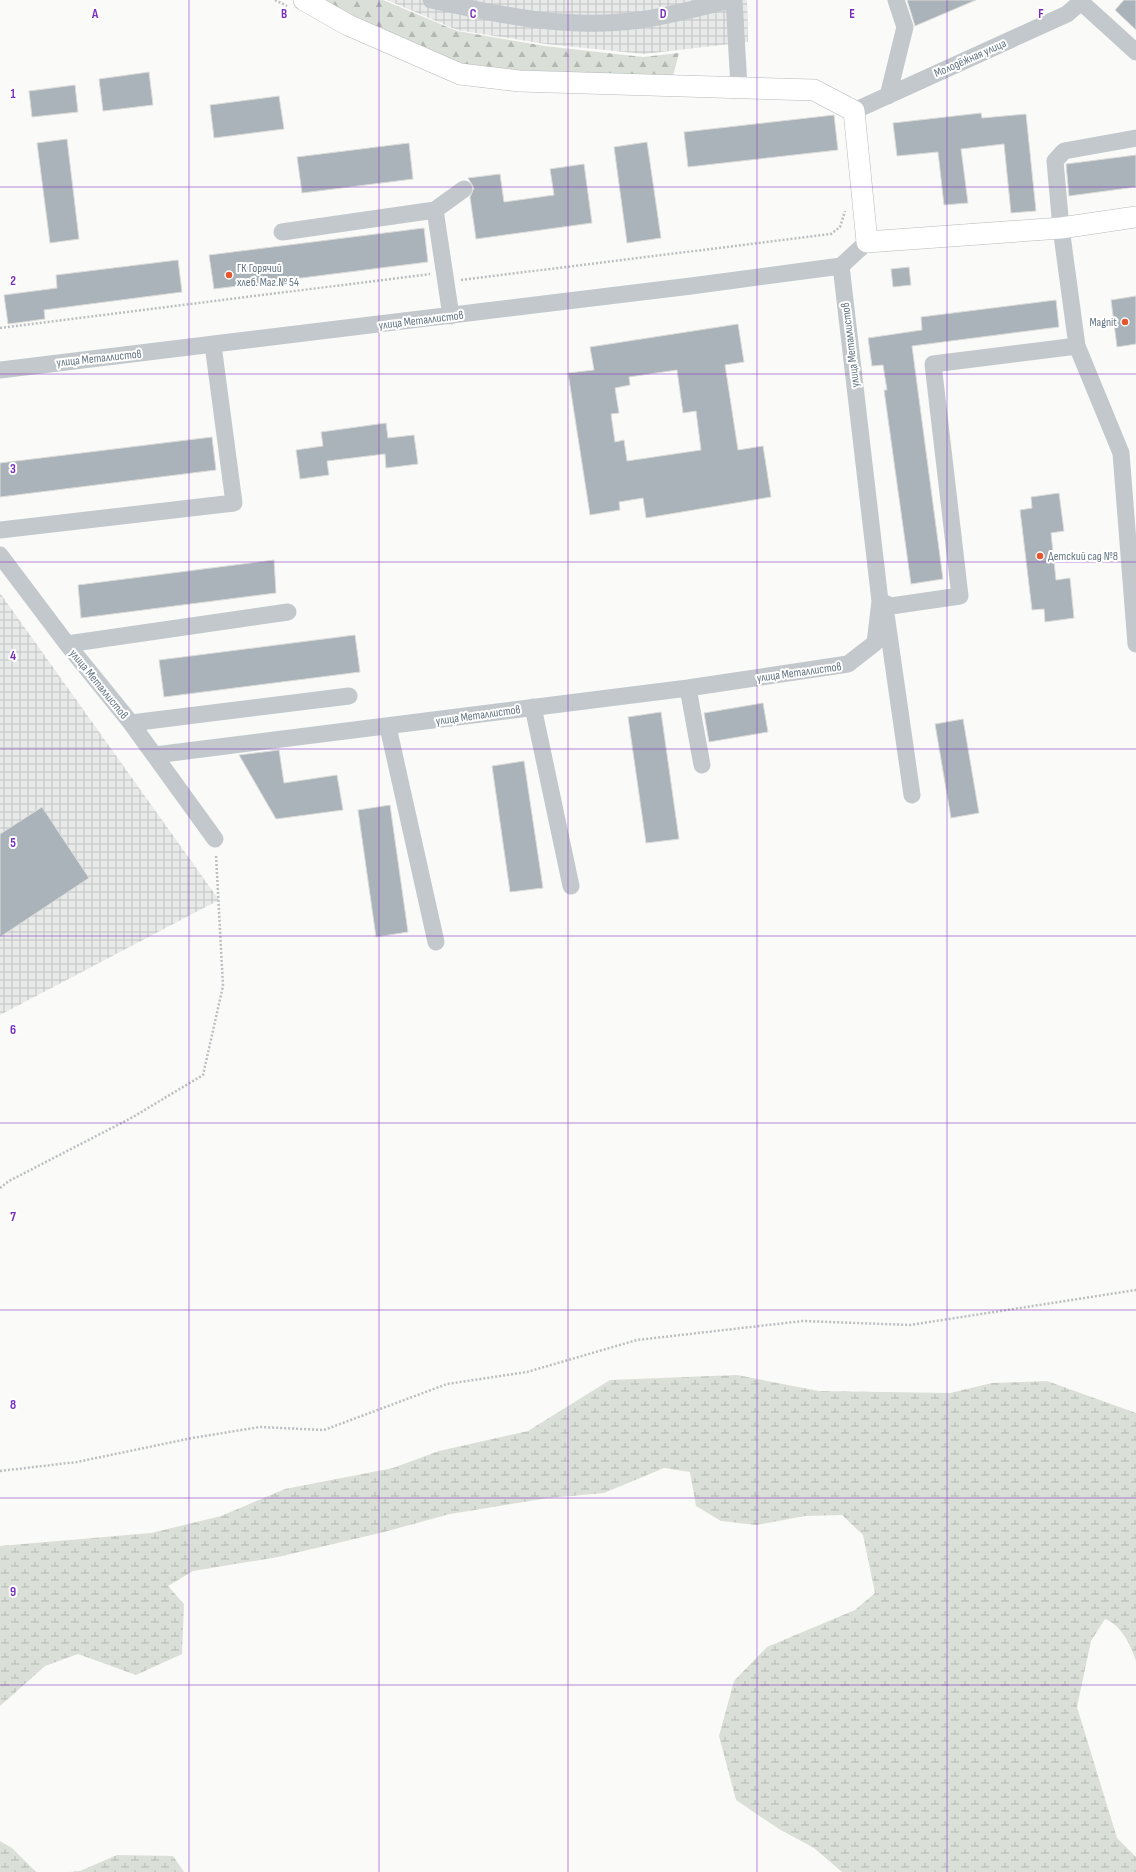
<svg xmlns="http://www.w3.org/2000/svg" width="1136" height="1872" viewBox="0 0 1136 1872" font-family="'Sofia Sans Condensed',sans-serif">
  <style>
    .industrial { fill: url(#industrial-grid) }
    .forest { fill: url(#forest-firs) }
    .wetland { fill: url(#wetland-marsh) }
    .building { fill: #aab3b9; stroke: #dcdcda; fill-rule: evenodd }
    .lines { fill: none; stroke-linecap: round; stroke-linejoin: round }
    .major-casing { stroke: #b5babe; stroke-width: 22 }
    .path { stroke: #bbbfc2; stroke-width: 2.5; stroke-dasharray: 2 2; stroke-linecap: butt }
    .minor { stroke: #c3c8cc; stroke-width: 17 }
    .major { stroke: #fff; stroke-width: 21 }
    .grid { fill: none; stroke: #7b2cbf; stroke-width: 1; stroke-opacity: 0.55 }
    .poi-dot { fill: #e4572e; stroke: #fff; stroke-width: 1.5 }
    .labels { text-anchor: middle; stroke-width: 4; stroke-linejoin: round; paint-order: stroke }
    .street-label { font-size: 12px; fill: #657683; stroke: #fff }
    .poi-label { font-size: 12px; fill: #657683; stroke: #fff; text-anchor: start }
    .grid-label { font-size: 13px; text-anchor: middle; font-weight: bold; fill: #7b2cbf; stroke: #fff; stroke-width: 4; stroke-linejoin: round; paint-order: stroke }
  </style>
  <defs>
    <pattern id="industrial-grid" width="8" height="8" patternUnits="userSpaceOnUse"><rect width="8" height="8" fill="#e8e9e9"/><path d="M0 4h8M4 0v8" fill="none" stroke="#c0c1c2"/></pattern>
    <pattern id="forest-firs" width="22" height="20" patternUnits="userSpaceOnUse"><rect width="22" height="20" fill="#dadfd7"/><path d="M5 1l3.5 6h-7zM16 11l3.5 6h-7z" fill="#b4b9b4"/></pattern>
    <pattern id="wetland-marsh" width="20" height="14" patternUnits="userSpaceOnUse"><rect width="20" height="14" fill="#dadfd7"/><path d="M1 5h8M5 5V1M11 12h8M15 12V8" fill="none" stroke="#b4b9b4"/></pattern>
  </defs>
  <rect width="100%" height="100%" fill="#fafaf8"/>
  <!-- industrial -->
  <path class="industrial" d="M387,0H747L748,42L644,54L545,44L457,30Z
    M0,593L219,900L0,1015Z"/>
  <!-- forest -->
  <path class="forest" d="M322,0H383L457,31L545,46L643,57L679,53L673,76L461,71Z"/>
  <!-- wetland -->
  <path class="wetland" d="M737,1375L819,1391L950,1393L992,1383L1047,1381L1136,1413V1661C1131,1645 1121,1625 1105,1619L1091,1641L1077,1707L1117,1838L1136,1857V1872H842L814,1848L779,1829L736,1800L719,1736L734,1681L767,1647L855,1610L875,1593L863,1535L842,1515L805,1516L756,1525L721,1521L696,1506L690,1472L664,1468L604,1493L548,1498L450,1514L384,1532L278,1557L193,1571L168,1586L184,1604L182,1654L136,1675L78,1654L45,1666L0,1706V1546L151,1533L221,1516L285,1489L393,1468L439,1451L528,1431L610,1380Z
    M0,1841L12,1848L36,1872H0Z
    M117,1855L173,1856L184,1872H69L80,1871Z"/>
  <!-- building -->
  <path class="building" d="M907,0H976L915,26Z
    M1124,0H1136V30L1115,10Z
    M149,72L153,105L103,111L99,79Z
    M75,85L78,112L32,117L29,91Z
    M279,96L284,129L214,138L210,105Z
    M981,113L982,118L1026,114L1036,211L1011,213L1004,144L961,149L968,203L944,205L938,152L897,156L893,123Z
    M834,115L838,150L688,167L684,132Z
    M67,139L79,239L50,243L37,143Z
    M647,142L661,238L627,243L614,147Z
    M409,143L413,179L302,193L297,157Z
    M1136,155V187L1069,196L1066,164Z
    M584,164L592,223L476,239L470,197L474,188L468,178L500,174L504,202L554,195L550,169Z
    M424,228L428,262L214,289L209,255Z
    M178,260L182,292L44,310L45,319L8,324L4,295L57,288L56,275Z
    M909,267L911,285L893,287L891,269Z
    M1136,296V344L1117,347L1111,300Z
    M1056,300L1059,327L912,346L943,579L911,584L884,390H887L883,365L872,366L868,338L922,330L921,317Z
    M738,324L744,362L725,365L738,450L763,446L771,497L646,518L643,498L619,502L620,510L590,515L568,373L594,370L590,347ZM677,370L683,413L696,411L701,450L627,461L624,440L615,442L611,414L619,413L615,388L630,385L629,377Z
    M386,423L388,438L414,435L418,464L386,468L385,454L327,461L329,475L300,479L296,450L323,446L321,432Z
    M212,437L216,470L0,497V463Z
    M1059,493L1064,531L1051,533L1056,580L1070,578L1074,618L1045,622L1044,609L1032,610L1020,510L1032,508L1031,497Z
    M274,560L276,593L81,618L78,585Z
    M355,635L360,672L164,697L159,660Z
    M763,703L768,732L709,742L704,713Z
    M661,712L679,839L646,843L628,717Z
    M963,719L979,813L951,818L935,724Z
    M279,750L284,783L337,775L343,810L276,819L239,755Z
    M524,761L543,888L510,892L492,766Z
    M390,805L408,932L376,937L358,810Z
    M42,807L89,878L0,937V834Z"/>
  <g class="lines">
    <!-- major casing -->
    <g class="major-casing">
      <path id="major" d="M304,0L348,25L460,74L519,81L814,90L854,111L867,242L1061,228L1136,217"/>
    </g>
    <!-- path -->
    <path class="path" d="M275,0L287,6
      M461,280L831,234L840,227L845,211
      M0,328L430,274
      M0,1188L9,1181L133,1117L203,1075L223,986L216,855
      M0,1471L77,1462L192,1438L260,1427L324,1430L447,1384L527,1372L637,1340L803,1321L910,1325L1136,1290"/>
    <!-- minor -->
    <path class="minor" d="M431,0C499,15 569,30 639,20C670,16 701,7 731,0
      M734,0L739,87
      M1081,2L1136,52
      M888,96L905,27L896,0
      M854,111L1067,14L1083,0
      M1136,138L1064,151L1055,161L1061,228L1077,346L1121,453L1136,644
      M282,232L435,210
      M451,316L435,210L464,189
      M0,370L691,286L841,266L867,242
      M0,530L234,503L213,345
      M0,555L67,644L131,723L215,839
      M880,601L891,606L960,596L933,364L1077,346
      M885,607L912,795
      M67,644L288,612
      M688,688L702,765
      M533,707L571,886
      M131,723L349,696
      M388,727L436,942
      M155,755L688,688L848,664L875,643L880,601L841,266"/>
    <!-- major -->
    <use href="#major" class="major"/>
  </g>
  <!-- grid -->
  <path class="grid" d="M189,0V1872M379,0V1872M568,0V1872M757,0V1872M947,0V1872M0,187H1136M0,374H1136M0,562H1136M0,749H1136M0,936H1136M0,1123H1136M0,1310H1136M0,1498H1136M0,1685H1136"/>
  <!-- markers -->
  <g class="poi-dot">
    <circle cx="229" cy="275" r="4"/>
    <circle cx="1125" cy="322" r="4"/>
    <circle cx="1040" cy="556" r="4"/>
  </g>
  <g class="labels">
    <!-- street labels -->
    <g class="street-label">
      <text transform="translate(970 58) rotate(-24)" y="4">Молодёжная улица</text>
      <text transform="translate(421 320) rotate(-7)" y="4">улица Металлистов</text>
      <text transform="translate(850 345) rotate(-97)" y="4">улица Металлистов</text>
      <text transform="translate(99 358) rotate(-6)" y="4">улица Металлистов</text>
      <text transform="translate(799 672) rotate(-8)" y="4">улица Металлистов</text>
      <text transform="translate(99 684) rotate(51)" y="4">улица Металлистов</text>
      <text transform="translate(478 715) rotate(-8)" y="4">улица Металлистов</text>
    </g>
    <!-- poi labels -->
    <g class="poi-label">
      <text x="237" y="272">ГК Горячий<tspan x="237" dy="14">хлеб. Маг.№ 54</tspan></text>
      <text x="1117" y="326" text-anchor="end">Magnit</text>
      <text x="1048" y="560">Детский сад №8</text>
    </g>
  </g>
  <g class="grid-label">
    <text x="95" y="18">A</text>
    <text x="284" y="18">B</text>
    <text x="473" y="18">C</text>
    <text x="663" y="18">D</text>
    <text x="852" y="18">E</text>
    <text x="1041" y="18">F</text>
    <text x="13" y="98">1</text>
    <text x="13" y="285">2</text>
    <text x="13" y="473">3</text>
    <text x="13" y="660">4</text>
    <text x="13" y="847">5</text>
    <text x="13" y="1034">6</text>
    <text x="13" y="1221">7</text>
    <text x="13" y="1409">8</text>
    <text x="13" y="1596">9</text>
  </g>
</svg>
